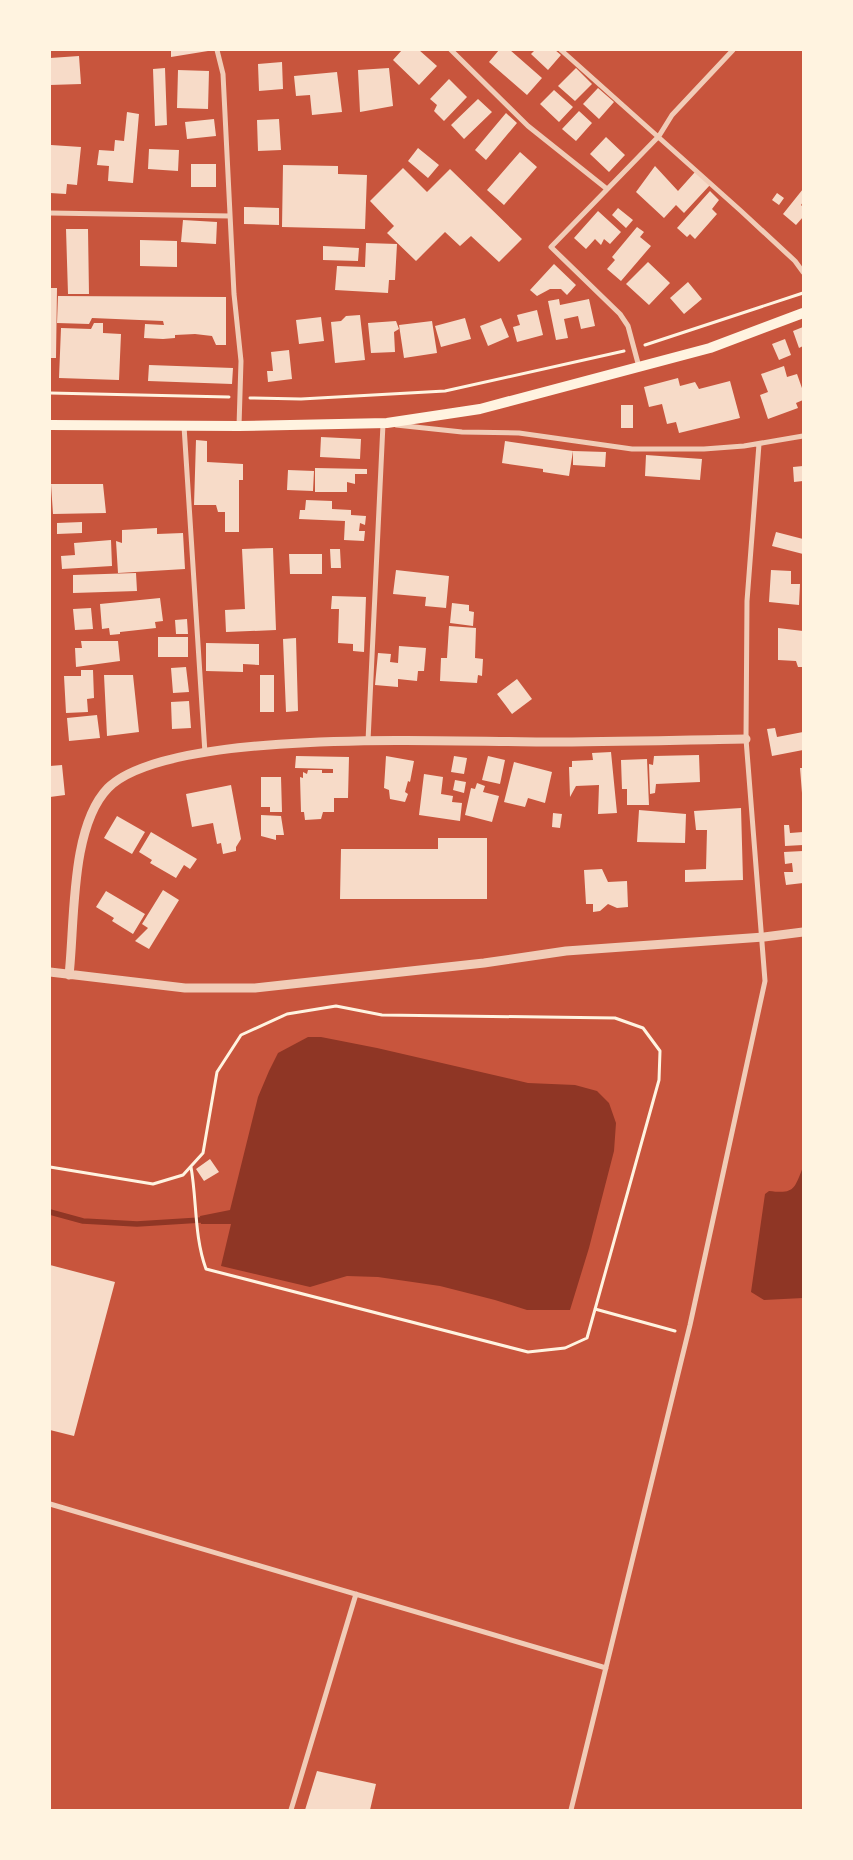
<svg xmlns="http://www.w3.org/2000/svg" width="853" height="1860" viewBox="0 0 853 1860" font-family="Karla,sans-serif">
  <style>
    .water { fill: #8f3625 }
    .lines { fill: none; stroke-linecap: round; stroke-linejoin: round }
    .stream { stroke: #8f3625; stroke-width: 5.5 }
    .building { fill: #f7dbc8 }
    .path { stroke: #fff3e0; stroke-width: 3 }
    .minor { stroke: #f1ccb7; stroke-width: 5 }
    .tertiary { stroke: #f1ccb7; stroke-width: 9 }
    .secondary { stroke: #fff3e0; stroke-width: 10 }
  </style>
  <rect width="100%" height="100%" fill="#c8553d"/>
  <!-- water -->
  <path class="water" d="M308,1037H321L377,1048L528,1083L575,1085L597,1091L609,1103L616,1123L614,1151L589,1248L570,1310H527L495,1300L440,1286L378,1277L347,1276L310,1287L221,1266L231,1224H201L200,1216L230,1210L258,1097L269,1071L278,1053Z
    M803,1167V1298L764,1300L751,1292L765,1194L769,1191C794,1194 794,1190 803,1167Z"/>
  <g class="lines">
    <!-- stream -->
    <path class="stream" d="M50,1212L83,1221L137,1224L201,1220"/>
  </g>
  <!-- building -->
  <path class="building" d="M171,50H208V51L171,57Z
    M402,50H419L437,66L419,85L393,60Z
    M499,50H510L542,78L527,95L489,62Z
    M535,50H555L561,55L548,70L531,54Z
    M79,56L81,84L50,85V58Z
    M282,62L283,89L259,91L258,64Z
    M165,68L167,125L155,126L153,69Z
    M389,68L393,106L360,112L358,70Z
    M576,68L592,84L575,101L558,86Z
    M178,70L209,71L208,109L177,108Z
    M337,72L342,112L312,115L310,95L296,96L294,76Z
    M449,79L467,97L444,121L434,111L437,105L430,99Z
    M598,88L614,102L599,119L583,104Z
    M554,90L573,107L559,122L540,104Z
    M478,99L492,112L464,139L451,125Z
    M579,111L592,123L576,141L562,129Z
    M127,112L139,114L133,183L108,181L109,166L97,165L99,150L114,151L115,140L124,141Z
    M506,113L517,123L486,160L475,150Z
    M214,119L216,136L187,139L185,122Z
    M279,119L281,150L258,151L257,120Z
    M606,137L625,155L609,172L590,154Z
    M51,145L81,147L77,185L67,184L66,194L50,193Z
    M418,148L439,165L428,178L408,161Z
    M149,149L179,150L178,171L148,169Z
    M520,152L537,167L504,205L487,190Z
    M191,164H216V187H191Z
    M283,165L338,166V174L367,175L365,229L282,227Z
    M655,166L678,191L695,172L710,185L684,213L676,205L664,218L636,192Z
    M403,168L427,192L450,169L522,239L499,262L471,236L460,246L445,232L416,261L387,233L394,226L370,201Z
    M803,189V202L801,205L803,207V217L796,225L783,214Z
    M710,191L719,200L712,209L717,214L695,239L690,234L687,237L677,228Z
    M777,193L784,198L779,205L772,200Z
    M244,207L279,208V225L244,224Z
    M618,208L633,220L626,228L612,215Z
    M598,211L621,232L610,244L604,239L601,245L595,239L586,249L574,238Z
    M183,220L217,222L216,244L181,242Z
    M637,227L644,232L640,237L651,246L621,281L607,269L615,260L612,257Z
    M66,229H88L89,294H68Z
    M140,240L177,241V267L140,266Z
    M366,243L397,244L395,280H389L388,293L335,290L337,266L365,267Z
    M323,246L359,248L358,261L323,260Z
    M648,262L670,283L649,305L626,284Z
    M554,264L576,285L567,295L561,289H550L537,296L530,290Z
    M688,282L702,299L684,314L670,298Z
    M50,288H57L56,358H50Z
    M58,296L226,297V345H216L212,336L195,334L175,335V338L163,339L144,338L145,324L164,325L163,321L92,318L89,324L57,323Z
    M559,299L560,305L589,299L595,326L581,329L578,316L564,319L568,338L556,340L548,301Z
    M537,310L543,335L517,342L513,327L520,325L517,315Z
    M360,315L365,360L335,363L331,322L341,321L346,316Z
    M321,317L324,341L299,344L296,320Z
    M465,318L471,339L441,347L435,326Z
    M501,318L509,337L488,346L480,326Z
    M396,321L399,329L394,332L395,352L371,353L368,323Z
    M432,321L437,353L404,358L399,325Z
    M94,323H103V333L121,334L119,380L59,378L61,328L91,329Z
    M803,327V346L799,348L793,331Z
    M785,339L791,355L779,360L772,344Z
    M289,350L292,379L268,382L267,371H273L271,352Z
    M149,365L233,368L232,384L148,381Z
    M784,366L787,377L797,374L803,391V400L796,403L798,408L768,419L760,395L768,392L761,374Z
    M678,378L680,386L695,382L699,389L730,381L740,418L679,433L676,422L667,424L662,404L649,407L644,387Z
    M621,405H633V428H621Z
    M321,437L361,439L360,459L320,457Z
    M196,440L207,441V462L243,464V480H239V532H225V512H218L216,505H194Z
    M505,441L573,451L569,476L543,472V469L502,463Z
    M573,451L606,452L605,467L573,465Z
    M646,455L702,459L700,480L645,476Z
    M803,466V481L794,482L793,467Z
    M315,468L367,469V474H355V484L347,482V492H315Z
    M288,470L314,471L313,491L287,490Z
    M51,484H103L106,513L53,514Z
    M306,500L332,501V509L351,510V515L366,516L365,525L360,523L359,531H365L364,541L344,540L345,521L299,519L300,510H305Z
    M82,522V533L57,534V523Z
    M157,528V534L183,533L185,569L118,573L116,541L122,543V530Z
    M776,532L803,539V554L772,546Z
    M111,540L112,566L62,569L61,556L75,555L74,543Z
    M273,548L276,630L226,632L225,610L245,609L242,549Z
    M330,549H340L341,568H331Z
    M289,554H322V574H290Z
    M396,570L449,576L446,608L425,606L426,597L393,594Z
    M771,570L791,571V584H800L799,605L769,602Z
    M136,573L137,591L73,593V575Z
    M332,596L366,597L364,652L353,651V644L338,643L339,609H331Z
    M160,598L163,621L155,622L156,628L120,632V634L110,635L109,628L102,629L100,604Z
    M452,603L469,605V611L474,612L473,626L450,623Z
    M91,608L93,629L75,630L73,609Z
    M187,619L188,634H176L175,620Z
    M449,626L476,628L475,658L483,659L482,676L478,675L477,683L440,681L441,658H447Z
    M778,628L803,631V667H798L796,661L778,660Z
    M158,637H188V657H158Z
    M296,638L298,711L286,712L283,639Z
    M81,641H118L120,661L76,667L75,648H82Z
    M206,643L259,644V665L243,664V672L206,671Z
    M399,646L426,648L424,671H418L417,681L398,679V687L375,685L378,653L391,654L390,662L398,663Z
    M186,667L189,692L173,693L171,668Z
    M81,670H93L94,698L87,699L88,712L66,713L64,676H81Z
    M104,675H133L139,732L107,736Z
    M260,675H274V712H260Z
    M517,679L532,699L512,714L497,694Z
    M189,701L191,728L172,729L171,702Z
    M97,715L100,738L69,741L67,718Z
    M775,728L777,737L803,732V750L772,756L767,729Z
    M611,752L617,813L598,814L599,785L576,786L570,797L569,767H572V761L593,760L592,753Z
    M699,755L700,782L656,784L655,793L650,794L649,764L653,765L654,756Z
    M296,756L349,757L348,798H334V812H323L321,819L305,820L304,812H301L300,777L303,778V772L307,774L308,770H322V773H333V769L295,768Z
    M386,756L414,761L410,782L408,781L405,792L408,794L405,802L390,799L389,790L384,788Z
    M454,756L467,758L464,774L451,772Z
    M488,756L505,760L500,784L482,780Z
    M647,759L649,805H627V789H622L621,760Z
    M514,762L552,772L545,803L528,798L525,807L504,802Z
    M62,765L65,795L50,797V766Z
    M800,768H803V793H802Z
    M424,774L443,777L441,794L453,796L452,802L462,803L460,821L419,815Z
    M261,777H281L282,812H270V807H261Z
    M455,780L466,782L464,793L453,790Z
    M477,783L485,786L483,792L499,796L492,822L465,815L471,788L475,789Z
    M231,785L241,839L236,847V851L223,854L221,843L217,844L213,823L192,827L186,794Z
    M741,808L743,880L685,882V870L706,869L707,830H696L694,811Z
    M639,810L686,814L685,843L637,842Z
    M553,813L562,814L560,828L552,827Z
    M261,815L281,816L284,835H276V840L261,836Z
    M117,816L145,832L132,854L104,838Z
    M784,825H789L790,833L803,832V845L785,846Z
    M151,832L197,859L190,869L184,865L176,878L150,863L152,860L139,852Z
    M438,838H487V899H340L341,849H438Z
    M803,851V883L786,885L784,872H793L792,863L785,864L784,852Z
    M602,869L608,882L627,881L628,907L617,908L608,904L600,911L593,912V904H586L584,870Z
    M163,890L179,900L149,949L135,941L148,928L142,924Z
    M106,891L145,914L133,934L112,921L114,918L96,907Z
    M210,1159L219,1172L204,1181L196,1169Z
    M50,1265L115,1282L74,1436L50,1430Z
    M317,1771L376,1784L370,1810H305Z"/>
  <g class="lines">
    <!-- path -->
    <path class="path" d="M645,345L803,293
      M50,393L229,397
      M250,398L301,399L445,391L624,351
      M50,1167L153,1184L183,1175L203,1153L217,1072L241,1035L287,1014L336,1006L382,1015L615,1018L643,1028L660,1051L659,1080L587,1338L565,1348L528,1352L206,1269C194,1236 197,1201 191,1167
      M595,1309L675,1331"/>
    <!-- minor -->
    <path class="minor" d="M217,50L223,74L234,294L241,361L239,426
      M451,50L528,126L607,189
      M561,50L741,211L795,261L803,272
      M50,213L230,216
      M639,367L628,326L620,314L551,247L659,136L672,115L733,50
      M396,425L462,432L519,433L632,449H704L744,446L803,436
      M184,426L205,753
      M368,741L383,424
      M50,1504L606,1668
      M291,1810L356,1594
      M571,1810L690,1325L765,981L746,739L747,601L759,444"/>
    <!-- tertiary -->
    <path class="tertiary" d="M50,972L185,988H255L484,963L566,951L764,937L803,932
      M69,975C75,923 70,827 108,788C169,727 457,742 547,742C613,742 680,740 746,739"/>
    <!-- secondary -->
    <path class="secondary" d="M50,425L239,426L387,423L480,409L710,348L803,313"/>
  </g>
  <!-- border -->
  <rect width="853" height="1860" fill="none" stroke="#fff3e0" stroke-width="102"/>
</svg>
